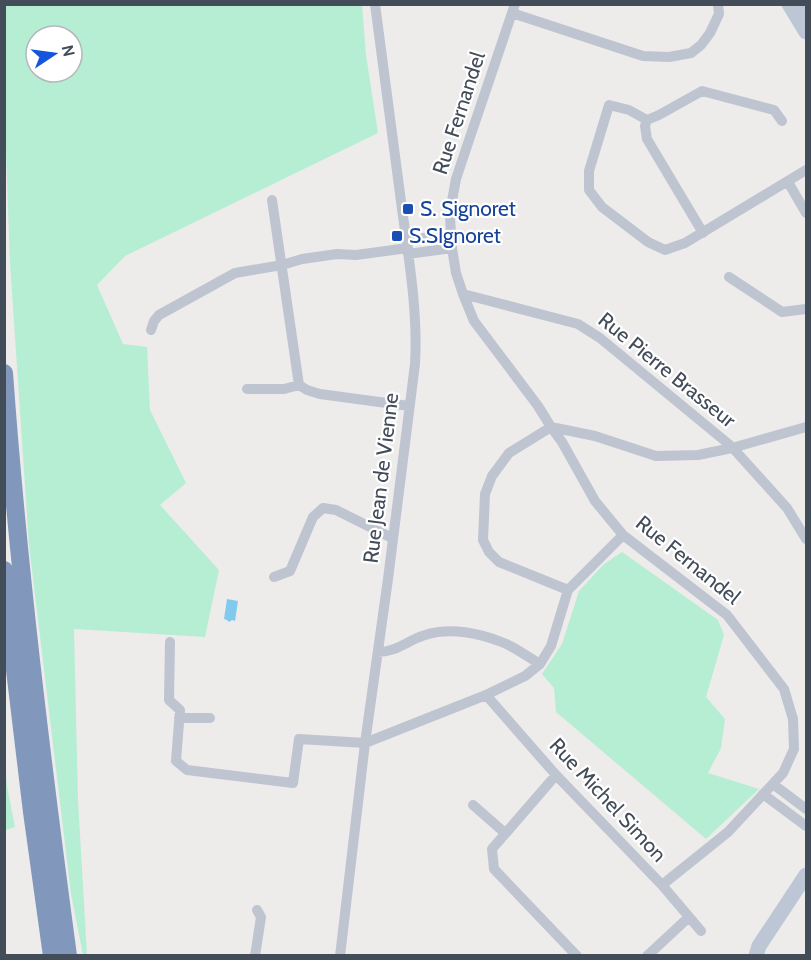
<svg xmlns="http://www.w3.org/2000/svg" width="811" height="960" viewBox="0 0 811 960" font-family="Cabin,sans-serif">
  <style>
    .green { fill: #b6eed3; fill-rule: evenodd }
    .water { fill: #82caed }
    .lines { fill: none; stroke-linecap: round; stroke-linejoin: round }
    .street { stroke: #bec5d1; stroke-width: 10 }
    .secondary { stroke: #bdc6d5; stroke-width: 15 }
    .highway { stroke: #8197bc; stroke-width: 18 }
    .transit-dot { fill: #1a4fb4; stroke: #fff; stroke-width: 2 }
    .labels { text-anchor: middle; stroke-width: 4.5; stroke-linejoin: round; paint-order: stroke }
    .street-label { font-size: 21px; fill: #434c59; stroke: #fff }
    .transit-label { font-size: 21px; fill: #164399; stroke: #fff; text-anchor: start }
  </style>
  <rect width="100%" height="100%" fill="#eeebeb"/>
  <!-- green -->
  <path class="green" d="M4,5H362L366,55L378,133L125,256L97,285L123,344L147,347L150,410L186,483L160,505L219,570L205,637L74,629L78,800L87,955H83L71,894L29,545L10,263L5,126ZM36,36H72V72H36Z
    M622,552L718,620L724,635L706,697L725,719L721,748L708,773L759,789L706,839L556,712L554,688L542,674L562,644L579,591L604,564Z
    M5,758L7,786L15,827L6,830L4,828Z"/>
  <!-- water -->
  <path class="water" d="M227,599L238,601L235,621L232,620L229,622L227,620L224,619Z"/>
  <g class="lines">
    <!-- street -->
    <path class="street" d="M515,4L465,152L456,179L452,201L450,218L452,248L456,273L463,294L474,321L538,406L551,427L562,442L595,501L623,535L727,615L784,689L793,719L794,749L783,773L728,832L662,885
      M512,13L643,56L669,57L691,53L701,45L710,33L719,14L718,4
      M647,120L629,110L609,105L589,171V190L602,207L648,242L665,250L685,243L806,170
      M788,182L806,213
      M272,200L299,385
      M703,233L647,139L645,126L647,120L659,115L702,91L774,110L782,121
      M406,240L451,235
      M408,254L452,248
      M729,277L782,312L806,309
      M463,294L578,324L600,338L731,446L787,508L806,539
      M151,330L154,321L159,315L235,273L282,265L302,259L337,254L356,255L408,248
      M247,389H284L299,385L307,390L320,394L409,406
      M274,577L290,571L313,517L323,508L336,510L392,538
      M568,590L499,562L489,552L483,540L485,494L492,476L509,453L551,427L595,436L656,456L698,455L732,448L806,427
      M170,642L169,700L180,710L176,761L187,770L293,783L299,739L365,743L486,695L525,676L540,664L551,646L568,590L623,535
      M378,652C397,652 408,640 425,635C450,627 480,633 504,643C516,648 528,657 540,664
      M486,695L556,775L662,885L701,931
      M179,718H210
      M556,775L492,849L494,869L577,956
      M773,784L806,809
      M763,794L806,826
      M473,805L505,833
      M255,956L261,917L257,910
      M340,956L365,743L388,579L415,364C418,312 409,260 402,209C393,141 384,73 375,4
      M647,956L689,917"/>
    <!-- secondary -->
    <path class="secondary" d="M789,4L806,32
      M803,4L806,11
      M756,956L759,946L806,875"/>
    <!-- highway -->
    <path class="highway" d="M4,373C18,568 42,762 68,956
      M4,570L9,620L32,812L52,956"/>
  </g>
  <!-- markers -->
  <g class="transit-dot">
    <rect x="402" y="203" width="12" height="12" rx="3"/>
    <rect x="391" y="230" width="12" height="12" rx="3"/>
  </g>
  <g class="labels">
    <!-- street labels -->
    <g class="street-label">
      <text transform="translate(459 113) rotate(-72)" y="7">Rue Fernandel</text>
      <text transform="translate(667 370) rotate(39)" y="7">Rue Pierre Brasseur</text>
      <text transform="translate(381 478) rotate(-83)" y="7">Rue Jean de Vienne</text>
      <text transform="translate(688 560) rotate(39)" y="7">Rue Fernandel</text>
      <text transform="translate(608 800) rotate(47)" y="7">Rue Michel Simon</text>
    </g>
    <!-- transit labels -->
    <g class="transit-label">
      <text x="420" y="216">S. Signoret</text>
      <text x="409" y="243">S.SIgnoret</text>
    </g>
  </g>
  <!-- border -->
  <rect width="811" height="960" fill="none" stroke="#434c59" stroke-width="12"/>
  <!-- north arrow -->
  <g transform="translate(54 54) rotate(77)"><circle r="28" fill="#ffffff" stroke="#b4b7bd" stroke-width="1.5"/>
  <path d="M0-4.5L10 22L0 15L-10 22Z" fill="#1555de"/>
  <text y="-9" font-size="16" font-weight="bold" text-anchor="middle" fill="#434c59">N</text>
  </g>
</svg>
